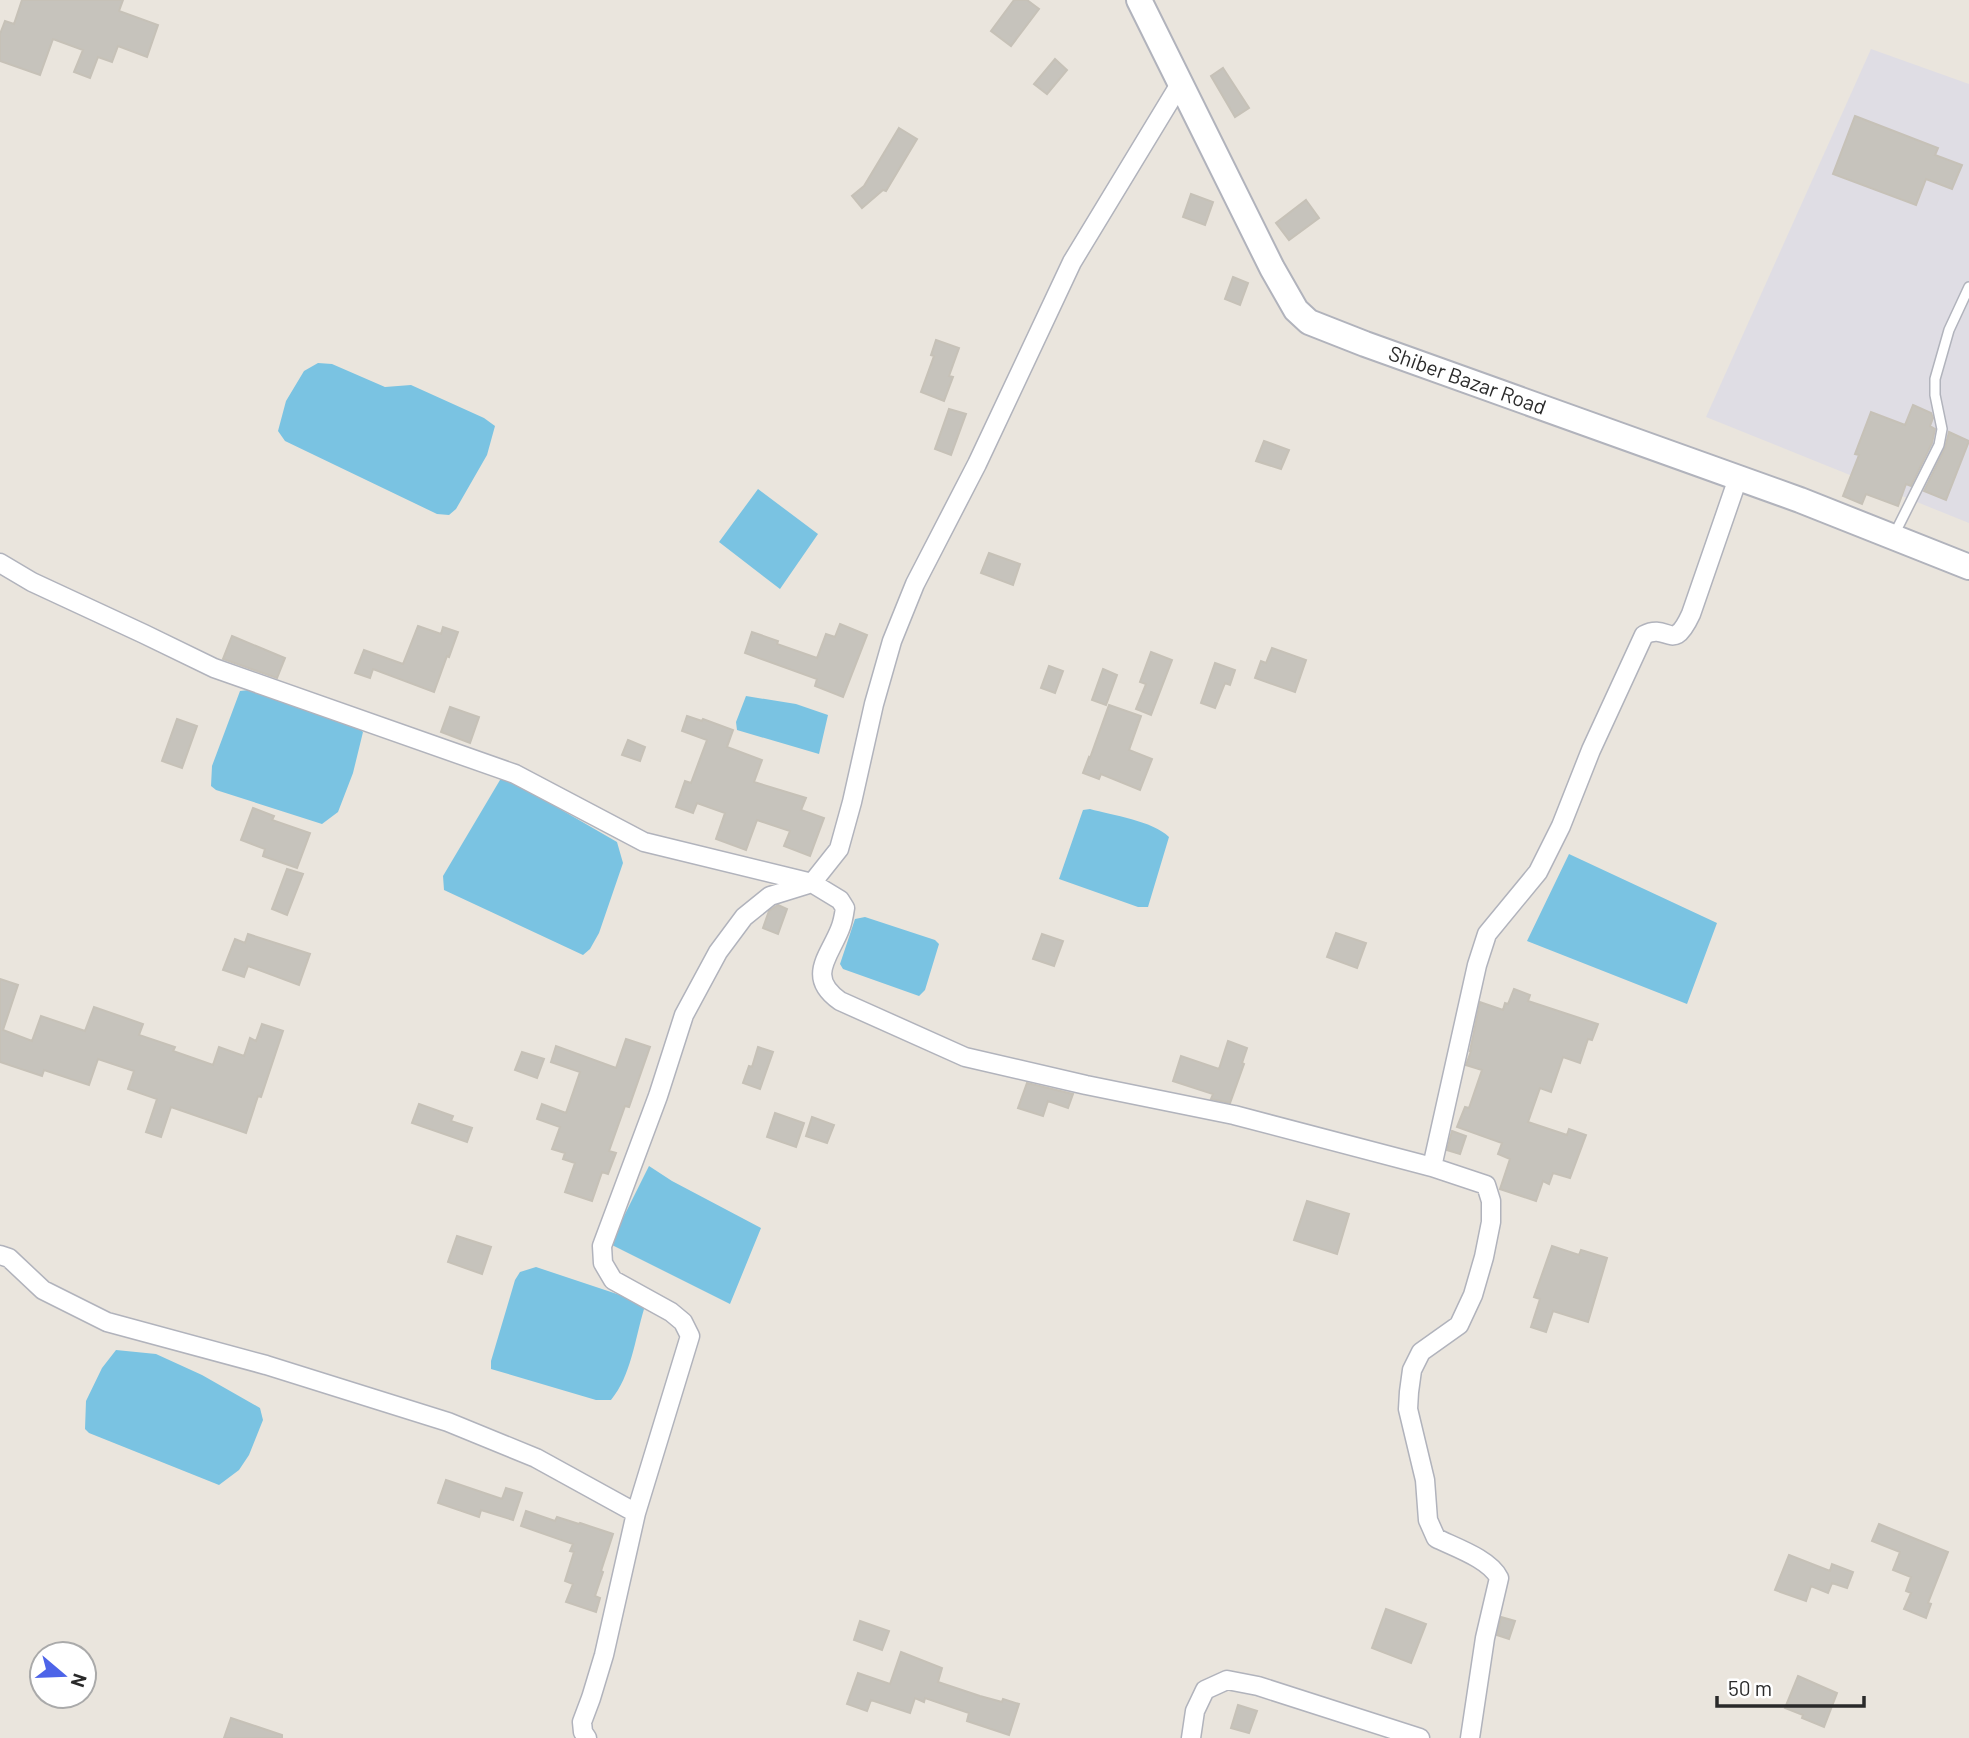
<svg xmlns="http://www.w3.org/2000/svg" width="1969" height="1738" viewBox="0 0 1969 1738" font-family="Barlow,sans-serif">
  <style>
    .industrial { fill: #dfdde4 }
    .water { fill: #7ac3e2 }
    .building { fill: #c6c3bc; stroke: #c6c1b7; stroke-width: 2 }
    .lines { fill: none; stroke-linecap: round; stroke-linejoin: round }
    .lane-casing { stroke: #b1b3bc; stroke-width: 12 }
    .street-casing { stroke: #b1b3bc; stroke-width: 21 }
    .secondary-casing { stroke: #b1b3bc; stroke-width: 28 }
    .lane { stroke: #fff; stroke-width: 9 }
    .street { stroke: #fff; stroke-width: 18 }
    .secondary { stroke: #fff; stroke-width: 24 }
    .labels { text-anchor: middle; stroke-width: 7; stroke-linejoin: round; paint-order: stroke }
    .street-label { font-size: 21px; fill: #2a2a2a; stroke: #fff }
  </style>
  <rect width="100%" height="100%" fill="#eae5dd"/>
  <!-- industrial -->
  <path class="industrial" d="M1871,49L1969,84V523L1706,417Z"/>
  <!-- water -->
  <path class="water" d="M318,363L332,364L385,387L411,385L484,418L495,426L487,455L456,509L449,515L437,514L285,441L278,431L286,401L304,371Z
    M758,489L818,534L780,589L719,542Z
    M249,690L357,726L363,732L353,773L338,812L322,824L216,790L211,786L212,766L240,691Z
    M746,696L796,704L828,715L819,754L737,730L736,722Z
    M505,779L515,783L617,842L623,863L599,933L590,949L583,955L444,890L443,876L500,780Z
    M1090,809C1112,815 1153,821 1169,837L1148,907H1138L1059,879L1083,810Z
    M1569,854L1717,923L1687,1004L1527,941Z
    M865,917L935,940L939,944L925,990L919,996L843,969L840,964L855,919Z
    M649,1166L672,1181L761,1228L730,1304L610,1244Z
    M536,1267L632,1299L641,1305L644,1309C635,1339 631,1376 611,1400H596L491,1369V1361L515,1280L520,1272Z
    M116,1350L156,1354L202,1375L260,1408L263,1420L249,1455L239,1470L219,1485L89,1433L85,1429L86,1401L102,1368Z"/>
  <!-- building -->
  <path class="building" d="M22,0H123L119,11L158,25L147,57L118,46L112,62L98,57L90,78L74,72L83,50L53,39L40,75L0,61V34L5,21L14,24Z
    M1014,0H1027L1039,9L1011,46L991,31Z
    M1055,59L1067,70L1047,94L1034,84Z
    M1223,68L1249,108L1235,117L1211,76Z
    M1855,116L1938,148L1935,155L1962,165L1952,189L1926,179L1916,205L1833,174Z
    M899,128L917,139L886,191L883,190L862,208L852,196L864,186Z
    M1191,194L1213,202L1205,225L1183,217Z
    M1306,200L1319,218L1289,240L1276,223Z
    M1233,277L1248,283L1240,305L1225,299Z
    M936,340L959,348L949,376L953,377L944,401L921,392L934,356L931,355Z
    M1913,405L1931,413L1933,418L1930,426L1935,429L1932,443L1911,486L1906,484L1898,506L1866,494L1862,504L1843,496L1859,455L1855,454L1871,412L1905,425Z
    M949,409L966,414L951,455L935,449Z
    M1949,432L1969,441L1946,500L1924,491L1945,448Z
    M1264,441L1289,450L1281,469L1256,461Z
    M989,553L1020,564L1013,585L981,573Z
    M840,624L867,635L843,697L815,686L817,679L745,653L752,632L778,641L777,644L817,658L826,634L835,637Z
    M418,626L441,634L443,627L458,632L449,657L447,656L434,692L373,669L370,678L355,673L364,650L403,664Z
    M232,636L285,658L277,678L223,659Z
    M1272,648L1306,660L1295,692L1255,678L1261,661L1266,663Z
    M1151,652L1172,660L1151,715L1136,709L1146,684L1140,682Z
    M1215,663L1235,670L1230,685L1225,683L1215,708L1201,703Z
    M1049,666L1063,671L1055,693L1041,688Z
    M1103,669L1117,675L1106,705L1092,700Z
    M1109,705L1141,716L1129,750L1152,759L1140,790L1101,774L1099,779L1083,773L1089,757L1090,758Z
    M450,707L479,717L470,743L441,732Z
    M687,716L702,721L703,719L733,730L727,747L762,760L754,782L806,798L801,810L824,818L810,856L784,846L790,831L757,820L746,850L716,839L725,813L697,803L693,813L676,807L685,781L691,783L707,740L682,731Z
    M177,719L197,726L182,768L162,761Z
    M628,740L645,747L640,761L622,755Z
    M253,808L274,816L272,820L310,833L297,868L263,856L265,849L241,840Z
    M287,869L303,874L287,915L272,909Z
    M778,905L787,909L778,934L763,928L769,911Z
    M1336,933L1366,943L1357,968L1327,957Z
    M248,934L310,954L299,985L248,966L244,977L223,970L235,939L245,943Z
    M1042,934L1063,941L1054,966L1033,959Z
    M0,979L18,985L3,1030L32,1041L41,1016L85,1031L94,1007L143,1024L139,1035L175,1047L173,1051L213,1065L219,1047L244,1056L250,1038L256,1041L262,1024L283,1031L261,1097L258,1096L246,1133L171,1107L161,1137L146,1132L157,1099L128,1089L134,1071L98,1059L89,1085L44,1070L42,1076L0,1062Z
    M1514,989L1530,995L1528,1001L1598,1024L1592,1040L1588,1039L1580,1063L1563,1057L1551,1092L1540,1088L1528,1122L1567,1135L1569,1129L1586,1135L1570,1178L1553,1173L1549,1184L1543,1181L1536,1201L1500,1189L1510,1159L1498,1154L1502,1143L1457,1127L1465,1107L1469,1108L1482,1070L1466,1065L1471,1051H1470L1480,1002L1503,1010L1505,1003L1508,1004Z
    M626,1039L650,1047L629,1107L625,1106L609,1151L616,1153L608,1174L602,1172L592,1201L565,1192L575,1163L563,1159L565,1153L552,1149L560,1127L537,1119L542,1104L566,1113L580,1072L551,1062L556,1046L616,1068Z
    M1228,1041L1247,1048L1242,1063L1244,1064L1230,1103L1211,1099L1213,1094L1173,1081L1181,1056L1219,1069Z
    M758,1047L773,1052L760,1089L743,1083L749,1066L752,1067Z
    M522,1052L544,1059L537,1078L515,1070Z
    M1027,1083L1073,1094L1068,1108L1048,1101L1043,1116L1018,1108Z
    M419,1104L453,1116L451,1121L472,1128L467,1142L412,1123Z
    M775,1113L804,1123L796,1147L767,1137Z
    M812,1117L834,1125L827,1143L806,1136Z
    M1452,1131L1466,1136L1460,1154L1447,1150Z
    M1307,1201L1349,1214L1337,1254L1294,1240Z
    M457,1236L491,1247L482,1274L448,1262Z
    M1552,1246L1579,1255L1581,1250L1607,1258L1588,1322L1553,1311L1546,1332L1531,1327L1540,1299L1534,1297Z
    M446,1480L502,1499L506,1488L522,1493L513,1520L481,1510L479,1517L438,1503Z
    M526,1511L555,1521L557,1517L579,1524L580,1523L613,1534L601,1571L603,1572L595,1596L600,1598L596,1612L566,1602L573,1584L565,1581L574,1552L570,1551L573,1544L521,1526Z
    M1879,1524L1948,1552L1928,1603L1931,1604L1926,1618L1904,1609L1911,1593L1906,1591L1911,1577L1893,1570L1900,1552L1872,1541Z
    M1789,1555L1830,1571L1832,1564L1853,1572L1847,1588L1832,1583L1828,1593L1811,1586L1806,1601L1775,1590Z
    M1386,1609L1426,1624L1411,1663L1372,1648Z
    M1501,1617L1515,1621L1509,1639L1497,1635Z
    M860,1621L889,1631L882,1650L854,1640Z
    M901,1652L942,1668L938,1682L980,1696L1002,1702L1003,1699L1019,1704L1009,1735L967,1721L969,1713L925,1698L924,1702L915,1698L910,1713L871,1700L867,1711L847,1704L858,1673L890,1684Z
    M1798,1676L1837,1693L1824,1727L1802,1718L1803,1715L1785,1708Z
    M1238,1705L1257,1711L1249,1733L1231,1728Z
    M231,1718L282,1735V1738H224Z"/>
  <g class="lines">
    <!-- lane casing -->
    <g class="lane-casing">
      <path id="lane" d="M1893,537L1939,445L1942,429L1935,395V379L1949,330L1969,287"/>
    </g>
    <!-- street casing -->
    <g class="street-casing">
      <path id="street" d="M0,563L32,582L144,634L214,668L515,774L644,842L812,883L840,900L845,908C844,915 843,922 840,929C829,957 806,977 840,1001L965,1057L1086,1085L1234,1115L1432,1167L1486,1185L1491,1201V1222L1484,1257L1473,1295L1459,1325L1421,1352L1412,1370L1409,1392L1408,1409L1425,1480L1428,1520L1436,1538C1454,1547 1490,1559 1499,1578L1485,1638L1470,1738
        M1432,1167L1477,965L1487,934L1538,872L1561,826L1591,750L1644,635C1669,622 1672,655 1691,614L1738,478
        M0,1255L9,1258L43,1290L107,1322L266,1365L448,1422L536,1458L636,1513L604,1655L591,1698L582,1722L583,1732L587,1738
        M636,1513L690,1336L683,1322L671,1312L613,1280L603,1263L602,1246L658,1096L684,1015L718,952L744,917L770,896L812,883L839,849L852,802L874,704L892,641L915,584L977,464L1072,262L1180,84
        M1191,1738L1195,1711L1205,1690L1227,1680L1258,1686L1420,1738"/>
    </g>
    <!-- secondary casing -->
    <g class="secondary-casing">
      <g id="secondary">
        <path id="s1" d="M1139,0L1272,268L1296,310L1309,322L1365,344L1800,500L1969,567"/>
      </g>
    </g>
    <!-- lane -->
    <use href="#lane" class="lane"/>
    <!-- street -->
    <use href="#street" class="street"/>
    <!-- secondary -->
    <use href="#secondary" class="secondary"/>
  </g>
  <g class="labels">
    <!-- street labels -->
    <g class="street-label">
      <text dy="7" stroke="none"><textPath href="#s1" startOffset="534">Shiber Bazar Road</textPath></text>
    </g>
  </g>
  <!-- north arrow -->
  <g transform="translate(63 1675) rotate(109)"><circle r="33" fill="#ffffff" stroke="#aaaaaa" stroke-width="2"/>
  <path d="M0-5L12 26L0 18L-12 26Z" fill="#4d64e8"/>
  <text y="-10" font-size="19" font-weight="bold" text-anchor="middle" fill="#2a2a2a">N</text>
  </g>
  <!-- scale -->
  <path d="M1717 1696v10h147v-10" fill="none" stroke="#2a2a2a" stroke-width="3.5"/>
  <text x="1728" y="1696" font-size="21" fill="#2a2a2a" stroke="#ffffff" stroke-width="5" paint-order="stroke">50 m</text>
</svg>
